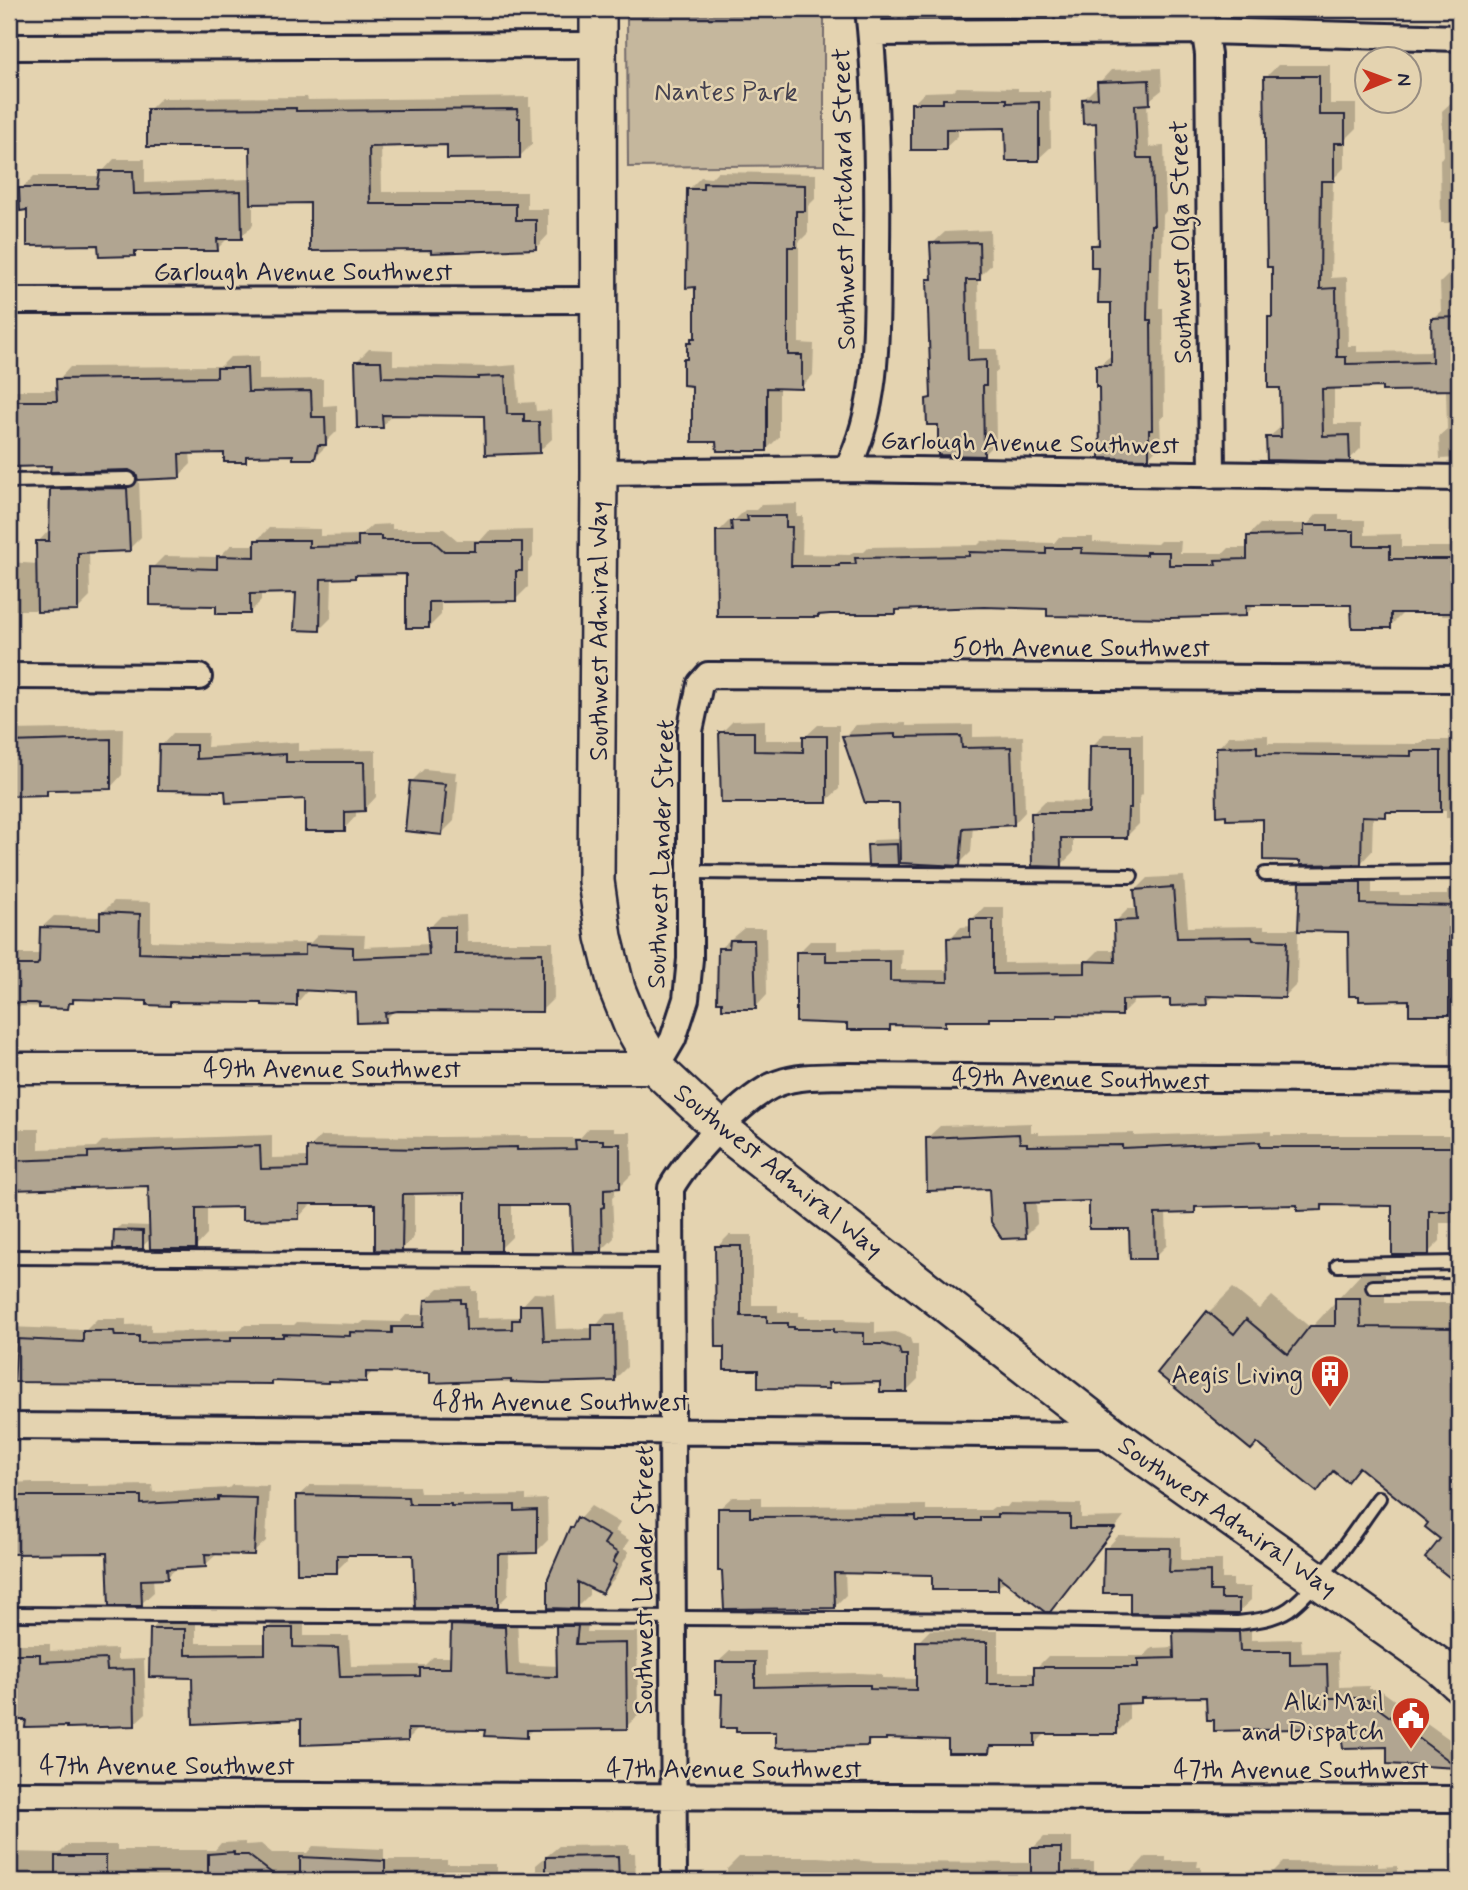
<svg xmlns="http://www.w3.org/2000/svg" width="1468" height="1890" viewBox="0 0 1468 1890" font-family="Mynerve,sans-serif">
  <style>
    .green { fill: #c5b79d; stroke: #746c6c; stroke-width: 2 }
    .shadow { fill: #0003 }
    .building { fill: #b1a591; stroke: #22223b; stroke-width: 2 }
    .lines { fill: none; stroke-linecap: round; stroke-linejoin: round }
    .service-casing { stroke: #22223b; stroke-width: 18 }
    .minor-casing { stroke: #22223b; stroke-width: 30 }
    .tertiary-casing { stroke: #22223b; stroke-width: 35 }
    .secondary-casing { stroke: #22223b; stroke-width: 40 }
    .service { stroke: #e4d3b0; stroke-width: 12 }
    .minor { stroke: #e4d3b0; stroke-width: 24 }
    .tertiary { stroke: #e4d3b0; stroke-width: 30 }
    .secondary { stroke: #e4d3b0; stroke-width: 35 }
    .labels { text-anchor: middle; stroke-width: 5; stroke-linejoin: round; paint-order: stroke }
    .park-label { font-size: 26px; fill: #43404f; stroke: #e4d3b0 }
    .street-label { font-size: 26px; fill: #22223b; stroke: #e4d3b0 }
    .poi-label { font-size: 26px; fill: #22223b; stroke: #e4d3b0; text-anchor: end }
  </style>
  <rect width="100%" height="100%" fill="#e4d3b0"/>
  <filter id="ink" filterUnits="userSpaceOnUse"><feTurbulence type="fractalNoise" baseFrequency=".0143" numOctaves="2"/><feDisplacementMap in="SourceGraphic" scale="14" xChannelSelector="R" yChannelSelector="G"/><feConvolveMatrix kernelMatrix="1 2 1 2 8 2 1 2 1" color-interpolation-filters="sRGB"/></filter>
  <g filter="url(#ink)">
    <!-- green -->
    <path class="green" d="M824,15V165L628,167L627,16Z"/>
    <!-- shadow -->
    <path class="shadow" d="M1278,65H1330V104H1356V129L1345,140V167L1333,179L1331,278L1347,277L1348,346H1357V352L1433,351V318L1441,311L1440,283L1452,271H1457L1456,223H1441L1440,159L1444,156L1442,111L1455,99H1459V458L1440,459L1439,437L1447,430L1446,388L1383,385L1334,387V424H1361V448L1349,460L1268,438L1283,425L1282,386L1270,318L1274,315V265L1266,77Z
      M1161,68L1162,90L1147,102L1149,147L1164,146L1166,211L1163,215L1162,255L1160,257L1159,308H1163L1164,416L1160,419L1161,444L1149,457L1101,386L1098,366L1113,354L1112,301L1093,246L1101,238L1097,121L1083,100L1096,87H1099V83L1111,70Z
      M957,87L1018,88V91H1050L1051,147L1038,159L1007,127H958V136L945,148L913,104L925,92L953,91Z
      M307,97L308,100L529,97V106H531L532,144L520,156L449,143L381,145L382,192H527V209H548V235L536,248L312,201L253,202V225L241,237H229L217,249H140L134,255L100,244L29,209L21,189L34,176H101L102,172L114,159H145V183L252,179L251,145L149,110L161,98Z
      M717,172L816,174V198L808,206V233L799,242V343L814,344L813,375L801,387H779V437L767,449L718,440L685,359L688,356L689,344L697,335V286L689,189L701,177L711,178Z
      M990,230L991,265L978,278L979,349H997L998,371L995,373L996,442L984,454L939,423L928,399L933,395L929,280L934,275L932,244L945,232Z
      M369,349L393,350V365L490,367L516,365L519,403L535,402L536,411L551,410L552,439L539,451L486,414L394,413L382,426L357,361Z
      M259,356V380L323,379V406L337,405V431L327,441V445L315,457L295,453L251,454L245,460L225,451L190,452L191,464L179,476L139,478L141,537L129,549L89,551L90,597L77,610H9V562L38,564V542L51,528L52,490L64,477L139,476L138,473L129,468L52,465L9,448V390H58V380L70,367L221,366L230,357Z
      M797,504V516H803L802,554L850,555L853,552H864L869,547L978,545L982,541L1054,543L1059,537H1093V542L1157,544L1160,541H1181L1180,553H1224L1229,548H1249L1248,536L1260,524H1308L1317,514H1339V520H1365V535L1401,534V547H1459V616H1442L1443,611H1402V614L1390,626L1353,603H1257L1245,615L984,606L900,608L896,612L819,613L718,532L730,520H735L745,510H756L761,505Z
      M392,524V529H444L457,540H481L489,531L533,530V557L528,563V587L516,599L441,600V615L429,627L408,573H357L354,576L332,577L331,618L319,630L297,592H261V601L249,613L218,605L152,568L164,556L219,557L231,545H257V540L269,528L320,529V536L361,535L372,525Z
      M765,720V740H805V737L818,725H839V789L826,801L721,733L733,721Z
      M906,723V726L973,725V737L1023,736L1025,812L1014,824L973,825L971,852L959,864L900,861L897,863L869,846L874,840L901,839V801L844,737L856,725Z
      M123,728L122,775L110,788H52L46,794H9V730Z
      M173,733H208L207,747L298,742V751L376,750V797L364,810H356V816L344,829L307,798L227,789L161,746Z
      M1104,734H1143V794L1139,798V824L1126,837L1073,836V853L1061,865L1032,814L1045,801L1091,802L1092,746Z
      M1268,735V743L1420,744L1425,740H1452V743H1459V818H1446V810H1390L1385,815H1373L1372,851L1361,863L1265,818L1218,748L1229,736Z
      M424,769L456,772L455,780H458L454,821L442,833L412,781Z
      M1313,871H1372V893H1399L1400,895H1447V891L1459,879V1013H1410V998L1350,930H1298L1297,984L1285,996L1214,995L1206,1003L1172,997L1133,998V1003L1121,1015L1058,1013L991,1016L989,1019L949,1020L944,1024L893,1023L889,1028L849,1022L798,953L810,941H837V950L902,949L901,970H950L949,939L961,927L972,926V919L984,907H1004V963L1087,962L1099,950H1117L1116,921L1128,909H1138L1136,890L1148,878L1184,876L1188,927L1264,926V929H1300L1301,883Z
      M114,901L151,902V941L233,944L310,943L319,934L365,935L364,947L430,944L429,928L441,916L466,915L467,942H553L554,998L542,1010H395L385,1020L358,991L309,989L296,1004L264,1001L172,1000L169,1004L149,999L77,998L68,1007L9,1006V954H41V928L54,916L102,917V913Z
      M744,928H766L767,995L755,1008L720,948Z
      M1031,1123V1132H1039V1135L1134,1133V1136L1271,1131V1135H1459V1223H1440V1241L1428,1253L1394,1205L1327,1203L1322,1208L1299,1203L1200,1206L1194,1211L1166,1212L1167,1245L1155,1257L1130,1228L1091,1199L1036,1201L1037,1224L1025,1236L991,1187L927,1138L940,1126Z
      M589,1128H614V1132H631L632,1174L619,1187H615V1194L612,1197L614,1238L602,1250L573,1203L512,1204V1237L500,1249L466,1191L414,1192V1237L402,1249L377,1202H310V1205L298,1218L244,1205L207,1206V1235L195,1248L151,1238L142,1247L115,1231L121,1225L151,1226L149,1184L9,1189V1135H14L19,1129H39V1149L96,1147L102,1141L272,1135V1158L309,1157V1148L321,1136L439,1137L528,1136V1138H580Z
      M729,1235H752V1305H778V1312H799V1316H805V1318H845L846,1321L875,1322V1333L896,1332L910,1338L912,1344H918V1379L906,1391L881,1380L834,1381L828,1387L760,1368H726L717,1247Z
      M1361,1274H1385V1303H1459V1583L1428,1558L1442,1539L1431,1523L1361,1466L1347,1480L1336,1470L1316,1489L1208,1313L1233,1288L1259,1309L1272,1296L1311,1328Z
      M472,1287V1291H477V1318L518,1317L521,1314L522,1306L534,1293L554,1294L556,1329L594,1328L606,1314L625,1313L627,1367L615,1379L513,1378L431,1372L374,1370L365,1380L9,1374V1313L10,1327L86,1330L97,1319H126V1325L151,1324V1332L240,1330L245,1325H294L297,1322L360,1324L364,1321L400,1322L406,1315H426V1300L439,1288Z
      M33,1482V1484H87V1486L152,1485L153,1492L229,1488L232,1485L269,1486L266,1541L253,1553H218L205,1565L178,1567L167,1577L153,1578L154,1592L141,1604L109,1551L9,1552V1483Z
      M310,1485L419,1486L420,1493H462V1496L526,1495V1500L547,1499L548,1540L537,1551L509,1552L508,1595L497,1606L414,1553L347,1554V1560L336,1571L298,1496Z
      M732,1497H761V1506L926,1505V1510H990L994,1507H1007L1010,1503L1081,1504V1518L1124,1517L1061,1598L1049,1610L1006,1580L997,1588L934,1573L845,1571L846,1595L834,1607L720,1508Z
      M591,1506L620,1523L615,1531L629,1540L623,1549L629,1552L614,1580L602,1592L589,1586V1595L577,1607L571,1528Z
      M1118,1536L1181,1537V1560H1222V1579H1233V1587H1251V1600L1238,1612L1132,1591L1106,1549Z
      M465,1614L517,1616L519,1664L558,1666L557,1627L569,1615H589L587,1632H637L638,1715L626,1727L534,1728L526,1736L486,1729L419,1728L408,1739L303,1717L194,1676L152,1629L164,1617L196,1618V1643H267V1629L279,1617H304V1636H349L351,1666L425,1665L433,1657H452L453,1626Z
      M18,1616L20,1644H50V1651L117,1649V1660L144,1659L146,1713L134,1724H69L27,1718H9V1617Z
      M1187,1620H1251V1640L1301,1639L1302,1653L1338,1652L1339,1687L1369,1686V1689H1379L1459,1746V1766L1389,1762V1745L1342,1726L1215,1718L1208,1695L1144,1697L1140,1701H1129V1720L1117,1732H1047L1034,1745H995L989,1751L950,1738L888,1737L886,1739H873L867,1745L778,1730L723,1692L717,1663L730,1651H766V1675L858,1673L882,1674V1678L918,1679V1642L930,1630L998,1631V1673H1036V1668L1048,1656H1144L1152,1648L1175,1647V1632Z
      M1044,1837H1072V1862H1094V1881H728L727,1869L739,1857H819L876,1862L1032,1863V1849Z
      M245,1842V1845L261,1844L272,1853H307L313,1846L384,1849V1860H447V1864H496V1872H536V1865L559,1846L629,1845V1853H635L636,1881H9V1852L60,1853L68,1845H117V1850H215L221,1843Z
      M1145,1857H1166V1861H1198L1197,1867H1201V1881H1133V1870Z
      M1283,1862L1378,1863V1867L1398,1866V1881H1270V1875Z
      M1459,1865V1881H1454V1870Z"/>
    <!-- building -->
    <path class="building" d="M1264,76H1319V115H1345V143H1334V181H1321L1320,289L1336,288L1337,357H1346V364L1432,362L1431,318L1459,317V390L1382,391V387L1322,389L1323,436L1349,435L1350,462L1267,460L1266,437H1281L1280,388H1268V317H1272V267H1267Z
      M1149,80L1150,104L1135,105L1137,158H1152L1154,225H1151L1150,269H1148L1147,320H1151L1152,430H1149V459L1100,458L1099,387H1096V365H1111V303H1098L1099,268H1091V245H1099L1096,123L1083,124L1082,99L1098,98L1097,82Z
      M943,99H1007V103L1039,102V161H1006L1005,128L946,129V150H911V103H943Z
      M296,108V111L517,109L518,118H520V158L447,159V145L369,147L370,204H516V220H536V249L431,253V250L310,251V203L251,204L250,147H147V109Z
      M100,171H133L134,194L241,191L242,239H217L218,251H135V256L99,257L98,245L27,246V210L20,211L19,188H97Z
      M703,183L805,185V211H796V247H788V355H802V389L767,388V451H717L716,442H692V386L683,385V359H687V343H691V338H695V287L686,288L687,189H703Z
      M979,242L980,280H966L968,361L986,360V385H983L984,456L938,455V425H927L926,399L931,398L927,279H932L930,243Z
      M355,361H381L382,377L478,379V377L505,376L507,414H524V422H539L540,453L485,455L484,416L382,415L383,428H357Z
      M217,368H247L248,392L311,391L312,417H325L326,445H318L315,459H293V455L246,456V462H224V453L179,454L180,478L138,480L136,474L129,470L50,472L51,466L10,467L9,401H57L56,379L217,377Z
      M127,488L130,551L78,553V611L37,612L36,541H49L50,489Z
      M747,516H786V527H792L791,566H839V564H856L855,558L969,556V552L1046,554V548H1082L1081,553L1146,555V552H1169V565H1216L1215,560L1247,559V536L1304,535V525H1328V531H1354V546H1390V559H1459V613H1391V628H1352L1351,605H1246V616L1172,618L1047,616V609L984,607L896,610V614H830L818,615V617H717L716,531H732L731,521H748Z
      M358,536H381V540H432L444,551H475V542H522V571H516V601L429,602V628H406V574L355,575V578L321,579L320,631L294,630L296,593L250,594V614H216V606L150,605V567L217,569V556L255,557V540H309V547L358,546Z
      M719,732H754V751L803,752V736H827V803H721Z
      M895,734V737L961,736L962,748L1011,747L1014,825L963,828L960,866L900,863L899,803H865L842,736Z
      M111,739V789L47,790V795L9,796V742Z
      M159,745H196V759L286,754V762H364L365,811L345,812V831H305V799L226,803L225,791L158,790Z
      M1090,746H1131V808H1128L1127,838H1061L1062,867L1032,866L1031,813H1089Z
      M1257,746V754L1411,756V751H1441V812H1386V817L1362,816L1361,864L1300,865V861L1263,860V819L1226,820V815L1217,816L1216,747Z
      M410,781L445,784L444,791L446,792L442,835L405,831Z
      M897,844L898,865H868L867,845Z
      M1300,882H1361V904L1459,906V928H1449V1015H1409V1000L1359,1001V996H1349L1348,932L1298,931Z
      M1173,887L1177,938L1252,937L1253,940L1287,941L1285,998L1206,996L1207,1005L1170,1006V999L1122,1000V1016L1057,1015V1018H989V1021H945V1026L890,1025V1030H847V1024L796,1022V952H826V961H890V981L948,982L947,938L970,937V919H993V974L1085,973V961L1115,962L1114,921L1137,920L1134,890Z
      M100,912L140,914L139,953L220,956L305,955V945L353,947V958L429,955L427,927H455V954L542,953V1012L398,1011L385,1013L386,1022L357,1023L356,993L297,990V1006L262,1005V1003L170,1002V1006L147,1005V1001L73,999V1003H69L68,1009L39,1008V1004L36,1003H9V965H37L39,962L40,927L100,929Z
      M730,940H754L756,1009H722V1002H717L718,948H729Z
      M1019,1134L1020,1143H1027V1146L1122,1145V1148L1260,1142V1147H1458V1211H1429V1255H1392V1206L1322,1205V1210L1297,1211V1205L1195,1207V1213L1155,1214L1156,1259H1130L1129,1229H1089V1201L1024,1203L1026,1238L1002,1239L991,1222L989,1189L927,1191L926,1138Z
      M575,1140H603V1144H620V1188L604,1189V1207L601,1208L602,1252H573L571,1205H501V1251H465V1193L403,1194L402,1251L375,1250V1204H299V1219L242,1220V1207L196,1208V1249H150L148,1186L9,1190V1161L88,1158V1152L260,1146L261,1169L307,1168V1147L426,1149L517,1147V1150L576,1149Z
      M114,1230L143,1231V1249H113Z
      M715,1246H741V1316H767V1323H788V1327H794V1329H834V1332L864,1333V1344H883L899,1349L901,1355H907V1392H880V1382L828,1383L829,1389L758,1388V1370H724V1347H716Z
      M1335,1298H1360L1361,1327L1459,1328V1585L1425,1558L1440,1539L1425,1527L1428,1523L1359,1467L1347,1482L1333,1471L1317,1492L1257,1443L1251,1450L1157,1373L1207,1311L1234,1334L1246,1319L1288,1354L1310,1326H1335Z
      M461,1299V1303H465L466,1330L512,1329V1320H520V1305H542L544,1341L592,1340V1325H614L615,1381L544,1383L511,1382V1380L430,1383V1373L366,1372V1382L328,1381V1383L272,1381V1384L14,1382L17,1339L83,1342V1331H114L115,1336H139V1343L231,1341V1337H283V1334L350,1336V1332L392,1333V1327H423L425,1300Z
      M296,1495L408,1497L409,1504H451V1506L515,1505V1511L537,1510V1553L498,1554V1608H415L413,1555H337V1573H297Z
      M9,1496H141V1504L218,1500V1497L257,1498L254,1555L205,1554L206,1567L167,1569L168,1579L141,1580L142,1606H109L107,1553L9,1554Z
      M718,1508H750V1517L916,1516V1521H980V1517H997V1514L1070,1515V1528H1115L1050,1612H1045L998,1576V1590H932V1575L834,1573L835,1608L724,1609L722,1571H718Z
      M577,1517L609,1536L604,1544L618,1553L613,1562L617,1565L602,1594L578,1582V1609L548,1608V1578L570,1527L572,1528Z
      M1104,1548H1170L1169,1572L1210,1571V1591H1221V1599H1239V1614L1130,1613V1593H1103Z
      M451,1625L505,1627L507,1676L557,1677L556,1626H578L576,1644L626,1643L627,1729L527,1730V1738L484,1736L485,1730L408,1729V1741L301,1745V1719L193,1724L192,1678L149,1677L150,1629H185V1655L265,1654V1628H293V1647L338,1648L340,1677L420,1676V1668H450Z
      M1173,1631L1239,1632L1240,1651H1290V1665L1327,1664L1328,1698H1357V1701L1367,1700L1459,1768L1387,1764V1747L1343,1748L1340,1728L1214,1731V1720H1207L1206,1697L1141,1698V1703L1117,1704V1734H1035V1746H990L989,1753H948V1740L886,1738V1740H868V1746L780,1748L776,1747V1732H736V1728H721L722,1694H716V1662H755V1687L845,1685H870V1689L916,1690V1641L987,1642V1684H1034V1667H1138V1659L1174,1658Z
      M9,1654H40V1662L106,1659L107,1670L134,1669L135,1726L67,1728V1726L25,1727L26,1720H9Z
      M1031,1848H1061V1881H1031Z
      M234,1852V1855H248L282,1881H208V1854Z
      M55,1856H106V1881H55Z
      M618,1856L619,1881H546V1857Z
      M300,1857L385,1861V1881H300Z"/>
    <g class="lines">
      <!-- service casing -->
      <g class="service-casing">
        <path id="service" d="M9,481L129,479
          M690,872L1131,876
          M1265,874L1459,872
          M9,1257L671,1261
          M1338,1265L1459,1263
          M1373,1287L1459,1286
          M9,1614L1020,1620L1237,1623C1255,1621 1274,1619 1289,1609C1319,1587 1356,1529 1379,1498"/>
      </g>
      <!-- minor casing -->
      <g class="minor-casing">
        <path id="minor" d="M1201,9L1208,54L1212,475
          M871,33L1204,31L1459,38
          M9,47L598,45
          M9,301L598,300
          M847,469C881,402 876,323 877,249C878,169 877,89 868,9
          M599,472L847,469L1459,478
          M9,676L199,677
          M656,1068L673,1039L686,999L690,959V731L700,684L708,675L1459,679
          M9,1426L1113,1435
          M9,1794L1459,1799
          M674,1881L671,1188C688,1158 746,1094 779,1083C800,1075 826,1077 849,1076L1459,1081"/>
      </g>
      <!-- tertiary casing -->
      <g class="tertiary-casing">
        <path id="tertiary" d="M9,1068H656"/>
      </g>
      <!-- secondary casing -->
      <g class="secondary-casing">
        <path id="secondary" d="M598,9L599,472L596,881L604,937L617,989L632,1026L656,1068L720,1128L1113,1435L1438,1665L1459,1684"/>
      </g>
      <!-- service -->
      <use href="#service" class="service"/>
      <!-- minor -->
      <use href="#minor" class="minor"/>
      <!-- tertiary -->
      <use href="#tertiary" class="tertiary"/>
      <!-- secondary -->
      <use href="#secondary" class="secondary"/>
    </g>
  </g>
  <!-- icons -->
  <defs>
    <g id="building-pin" transform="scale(2.0125)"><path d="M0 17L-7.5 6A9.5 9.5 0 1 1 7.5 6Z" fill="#c8321e" stroke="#e4d3b0"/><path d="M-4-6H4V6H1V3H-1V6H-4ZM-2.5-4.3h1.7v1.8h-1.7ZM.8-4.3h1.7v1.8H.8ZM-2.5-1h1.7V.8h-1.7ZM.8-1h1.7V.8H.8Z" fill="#fff"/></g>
    <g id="civic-pin" transform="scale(2.0125)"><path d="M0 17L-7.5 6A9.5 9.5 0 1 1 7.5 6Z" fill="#c8321e" stroke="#e4d3b0"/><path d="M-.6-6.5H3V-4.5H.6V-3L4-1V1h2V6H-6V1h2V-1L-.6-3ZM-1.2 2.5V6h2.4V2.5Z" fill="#fff"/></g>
  </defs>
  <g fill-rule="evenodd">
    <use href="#building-pin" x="1330" y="1374"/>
    <use href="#civic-pin" x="1411" y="1716"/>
  </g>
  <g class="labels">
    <!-- park labels -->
    <g class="park-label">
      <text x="726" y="100">Nantes Park</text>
    </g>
    <!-- street labels -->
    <g class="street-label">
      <text transform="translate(843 199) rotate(-91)" y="9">Southwest Pritchard Street</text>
      <text transform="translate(1180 242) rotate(-91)" y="9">Southwest Olga Street</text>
      <text x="303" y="280">Garlough Avenue Southwest</text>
      <text transform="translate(1030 442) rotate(1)" y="9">Garlough Avenue Southwest</text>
      <text transform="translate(598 631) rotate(-90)" y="9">Southwest Admiral Way</text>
      <text x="1081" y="656">50th Avenue Southwest</text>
      <text transform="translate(660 854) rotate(-88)" y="9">Southwest Lander Street</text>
      <text x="332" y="1077">49th Avenue Southwest</text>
      <text transform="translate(1081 1078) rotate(1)" y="9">49th Avenue Southwest</text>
      <text transform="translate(779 1170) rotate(39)" y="9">Southwest Admiral Way</text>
      <text x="561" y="1410">48th Avenue Southwest</text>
      <text transform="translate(1228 1516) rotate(35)" y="9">Southwest Admiral Way</text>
      <text transform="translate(643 1580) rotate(-90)" y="9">Southwest Lander Street</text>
      <text x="167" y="1774">47th Avenue Southwest</text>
      <text x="734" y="1777">47th Avenue Southwest</text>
      <text x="1301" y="1778">47th Avenue Southwest</text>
    </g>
    <!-- poi labels -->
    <g class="poi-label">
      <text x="1303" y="1383">Aegis Living</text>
      <text x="1384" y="1710">Alki Mail<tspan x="1384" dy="30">and Dispatch</tspan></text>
    </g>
  </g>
  <!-- margin -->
  <rect width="1468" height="1890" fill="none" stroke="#e4d3b0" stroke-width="35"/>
  <rect x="18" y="18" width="1433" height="1855" fill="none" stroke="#22223b" stroke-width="2.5" filter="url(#ink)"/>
  <!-- north arrow -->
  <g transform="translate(1388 80) rotate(89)"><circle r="33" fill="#e4d3b0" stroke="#968c81" stroke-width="2"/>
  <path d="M0-5L12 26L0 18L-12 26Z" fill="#c8321e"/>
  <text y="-10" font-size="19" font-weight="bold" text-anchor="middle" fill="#22223b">N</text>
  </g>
</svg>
